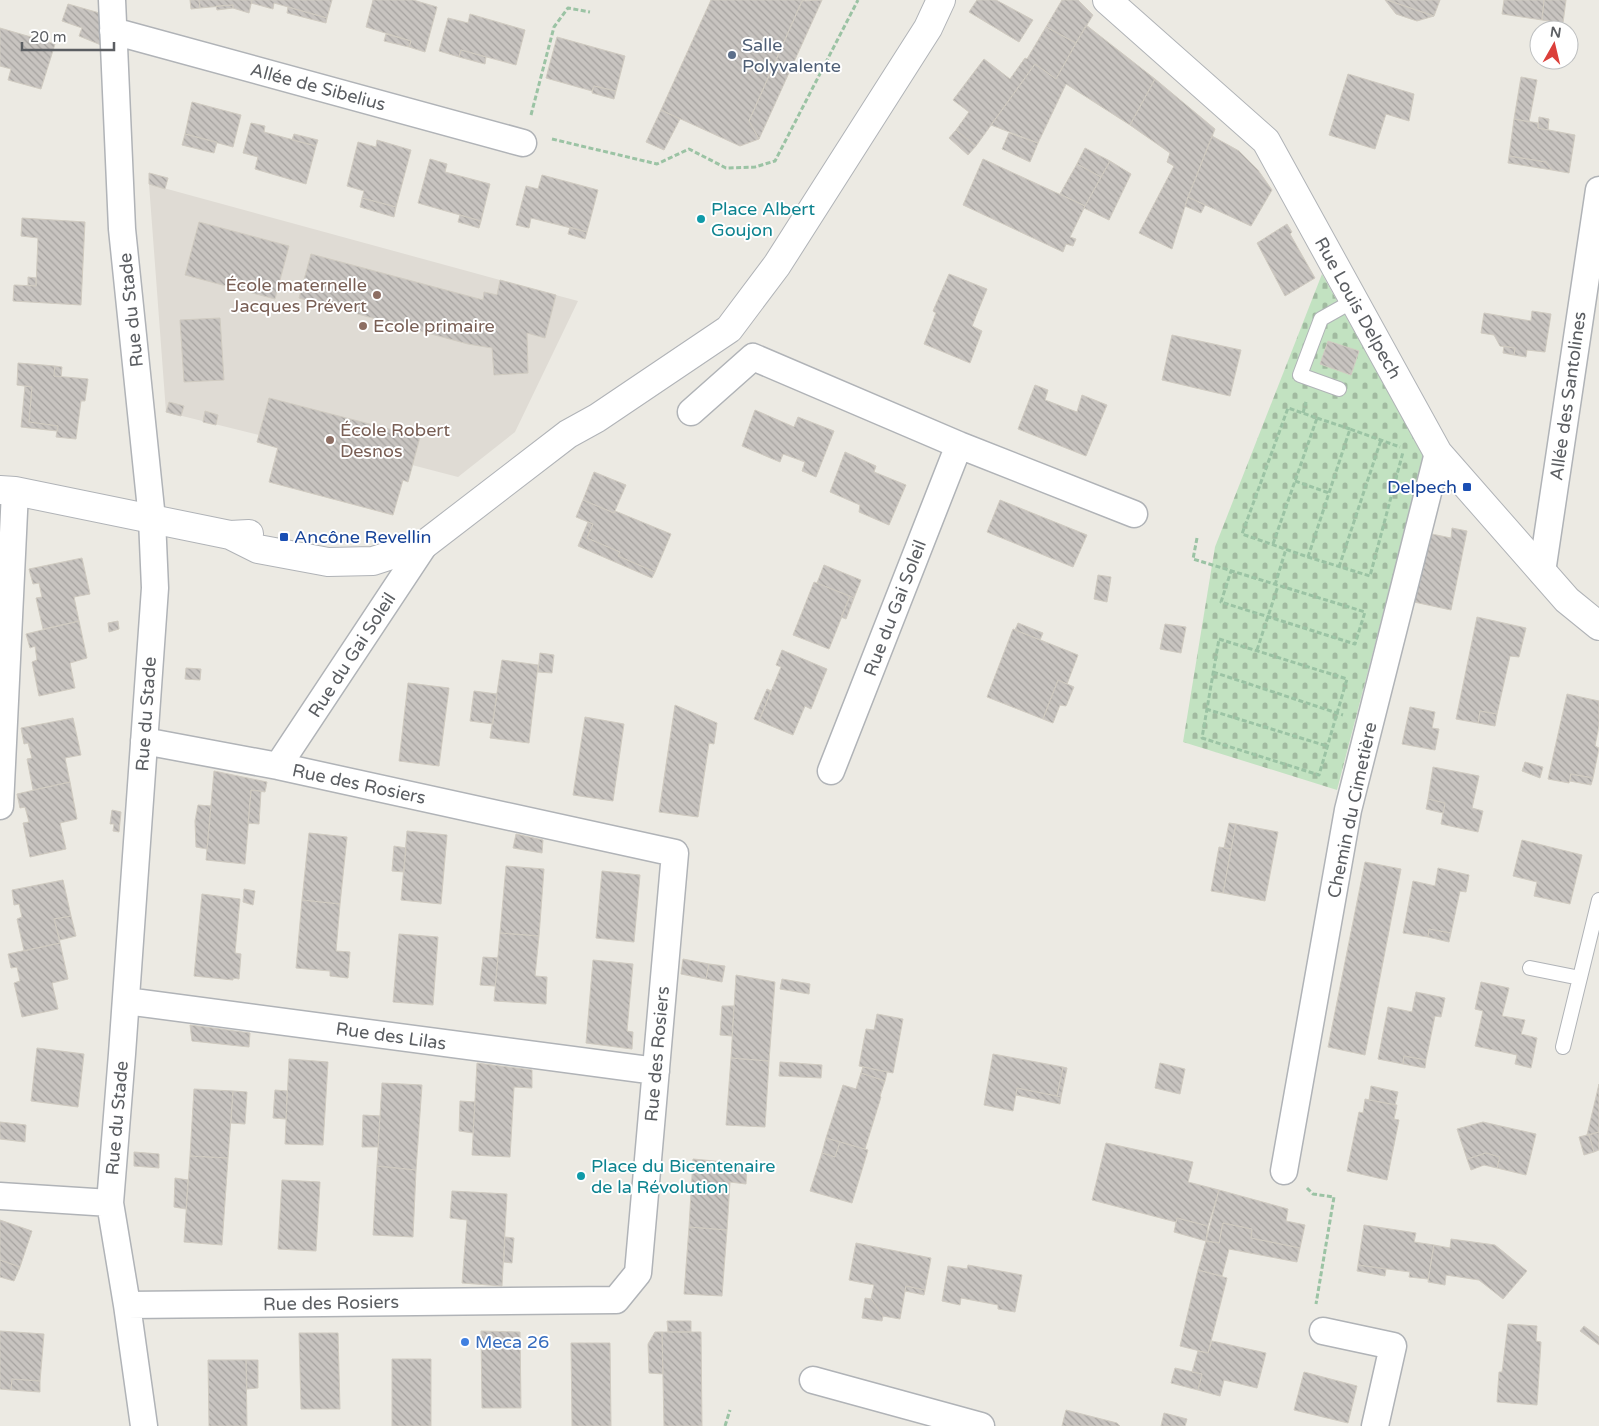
<svg xmlns="http://www.w3.org/2000/svg" width="1599" height="1426" viewBox="0 0 1599 1426" font-family="'Varela Round',sans-serif">
  <style>
    .education { fill: #dfdbd4 }
    .cemetery { fill: url(#cemetery-stones) }
    .building { fill: url(#building-back-hatch); stroke: #d0cbc1 }
    .lines { fill: none; stroke-linecap: round; stroke-linejoin: round }
    .service-casing { stroke: #b0b3b7; stroke-width: 16 }
    .minor-casing { stroke: #b0b3b7; stroke-width: 29 }
    .tertiary-casing { stroke: #b0b3b7; stroke-width: 30 }
    .path { stroke: #9bc3a4; stroke-width: 3; stroke-dasharray: 5 2.5; stroke-linecap: butt }
    .service { stroke: #fff; stroke-width: 14 }
    .minor { stroke: #fff; stroke-width: 26 }
    .tertiary { stroke: #fff; stroke-width: 28 }
    .service-dot { fill: #5c6f8a; stroke: #fff; stroke-width: 2 }
    .culture-dot { fill: #0f9aa8; stroke: #fff; stroke-width: 2 }
    .education-dot { fill: #8d6e63; stroke: #fff; stroke-width: 2 }
    .transit-dot { fill: #1a4fb4; stroke: #fff; stroke-width: 2 }
    .shop-dot { fill: #3f7fe0; stroke: #fff; stroke-width: 2 }
    .labels { text-anchor: middle; stroke-width: 4; stroke-linejoin: round; paint-order: stroke }
    .service-label { font-size: 18px; fill: #4e5e75; stroke: #fff; text-anchor: start }
    .street-label { font-size: 18px; fill: #5b5e62; stroke: #fff }
    .culture-label { font-size: 18px; fill: #0d838f; stroke: #fff; text-anchor: start }
    .education-label { font-size: 18px; fill: #785e54; stroke: #fff; text-anchor: start }
    .transit-label { font-size: 18px; fill: #164399; stroke: #fff; text-anchor: end }
    .shop-label { font-size: 18px; fill: #366cbe; stroke: #fff; text-anchor: start }
  </style>
  <defs>
    <pattern id="cemetery-stones" width="16" height="16" patternUnits="userSpaceOnUse" patternTransform="scale(1.25)"><rect width="16" height="16" fill="#c2e2c1"/><path d="M2 7V4a2 2 0 0 1 4 0v3zM10 15v-3a2 2 0 0 1 4 0v3z" fill="#a1baa0"/></pattern>
    <pattern id="building-back-hatch" width="6" height="6" patternUnits="userSpaceOnUse" patternTransform="scale(1.25)"><rect width="6" height="6" fill="#c8c4c0"/><path d="M-1 5l2 2M0 0l6 6M5-1l2 2" fill="none" stroke="#a5a29f"/></pattern>
  </defs>
  <rect width="100%" height="100%" fill="#eceae3"/>
  <!-- education -->
  <path class="education" d="M149,184L500,280L578,301L515,432L458,477L412,465L408,482L403,480L393,515L269,482L277,448L257,442L259,435L166,412Z"/>
  <!-- cemetery -->
  <path class="cemetery" d="M1322,274L1424,456L1337,790L1183,742L1215,547Z"/>
  <!-- building -->
  <path class="building" d="M190,0H199L200,8L191,9Z
    M199,0H252L249,13L233,8V5L200,8Z
    M252,0H332L327,18L274,3L273,9L251,3Z
    M373,0H413L437,7L425,52L409,47L411,41L366,27Z
    M711,0H805L802,1L749,121L759,139L740,146L661,110Z
    M822,0L759,139L749,121L802,1Z
    M977,0H996L1033,20L1019,42L969,12Z
    M1062,0H1078L1093,15L1076,43L1046,27Z
    M1385,0H1387L1434,16L1417,21L1396,14Z
    M1387,0H1440L1434,16Z
    M1504,0H1544L1542,20L1502,14Z
    M1544,0H1566L1563,23L1542,20Z
    M68,4L103,14L101,45L79,36L82,28L62,21Z
    M233,5V8L217,10L216,6Z
    M288,7L327,18L326,23L287,13Z
    M470,14L525,30L516,65L461,50L459,57L439,51L448,18L468,23Z
    M1086,25L1155,79L1130,125L1066,84L1038,143L991,125L1035,64L1056,79Z
    M1046,27L1076,43L1056,79L1035,64L976,146L956,130L969,112L953,100L984,59L1010,79L1025,58L1027,59Z
    M0,28L55,44L41,89L8,80L11,69L0,66Z
    M386,34L411,41L409,47L384,41Z
    M557,37L625,56L616,91L594,86L592,91L546,78Z
    M461,50L486,57L485,64L459,57Z
    M1348,74L1414,94L1409,121L1386,114L1375,149L1329,135Z
    M1521,77L1537,80L1529,122L1514,119Z
    M1155,79L1215,129L1187,200L1172,249L1139,233L1174,166L1167,162L1170,153L1130,125Z
    M594,86L616,91L614,99L592,93Z
    M192,102L241,115L233,147L185,134Z
    M661,110L680,119L664,150L646,142Z
    M1539,117L1549,119L1548,130L1538,128Z
    M1514,119L1538,123V128L1575,135L1569,173L1552,170L1546,162L1509,156Z
    M251,123L265,126L264,132L316,146L306,184L255,169L258,157L243,153Z
    M956,130L976,146L968,155L949,138Z
    M1009,133L1038,143L1030,162L1002,149Z
    M185,134L217,142L214,153L182,145Z
    M294,134L318,140L316,146L292,140Z
    M1212,136L1239,151L1258,170L1272,190L1251,226L1188,197Z
    M377,140L411,150L396,207L362,198L364,191L347,186L358,142L376,147Z
    M1085,148L1110,161L1101,177L1077,164Z
    M1509,156L1546,162L1552,170L1508,163Z
    M430,159L447,164L445,172L490,184L481,221L418,203Z
    M983,159L1085,206L1070,237L1076,239L1073,246L1066,244L1063,252L963,205Z
    M1110,161L1131,174L1109,220L1084,208Z
    M1077,164L1101,177L1085,206L1060,194Z
    M149,173L168,178L165,189L149,184Z
    M542,175L598,190L587,232L531,218L529,228L516,225L526,186L538,189Z
    M1188,197L1205,205L1201,213L1185,206Z
    M362,198L396,207L394,217L360,207Z
    M460,215L481,221L479,228L458,222Z
    M22,218L85,222L81,305L13,301L14,285L36,286L38,238L21,236Z
    M199,222L289,246L275,299L185,275Z
    M1287,224L1292,232L1290,234L1315,278L1285,296L1257,243Z
    M570,227L587,232L585,239L568,234Z
    M311,254L483,300L484,292L497,295L500,280L556,295L545,338L527,333L528,373L494,375L492,348L468,344L299,298Z
    M949,274L987,289L972,326L982,331L970,363L924,344L936,313L933,311Z
    M28,277L36,278V286L28,285Z
    M1532,311L1551,314L1545,352L1527,350L1526,357L1514,355L1515,348L1500,346L1494,335L1481,333L1484,313L1531,321Z
    M220,318L224,380L184,382L180,320Z
    M1172,335L1241,350L1230,396L1162,380Z
    M1328,341L1359,351L1351,375L1320,364Z
    M1504,346L1515,348L1514,355L1503,353Z
    M18,363L55,366L54,376L88,379L85,401H81L76,439L56,437L58,426L29,422L32,387L17,385Z
    M55,366L62,367L61,377L54,376Z
    M1035,385L1048,390L1045,400L1077,412L1082,395L1107,405L1086,456L1018,429Z
    M25,386L32,387L29,422L58,426L57,431L21,427Z
    M269,398L420,437L408,482L403,480L393,515L269,482L278,448L257,442Z
    M169,402L184,406L181,416L166,412Z
    M755,410L794,427L798,417L834,431L816,477L802,471L805,462L783,454L780,462L742,446Z
    M205,411L218,415L216,425L203,422Z
    M845,452L876,466L874,472L906,485L889,525L859,512L860,505L830,492Z
    M594,472L626,485L614,513L583,500Z
    M583,500L614,513L615,511L671,534L655,572L618,556L620,552L587,538L593,524L576,517Z
    M1000,500L1087,535L1073,567L987,532Z
    M588,522L593,524L587,538L620,552L618,556L655,572L652,578L578,546Z
    M1452,528L1467,531L1451,610L1414,602L1427,533L1451,538Z
    M82,558L90,594L74,597L79,621L43,629L36,598L42,597L39,583L33,584L29,569Z
    M824,565L861,580L854,598L817,583Z
    M1098,575L1111,577L1107,602L1094,599Z
    M814,582L850,596L829,649L793,635Z
    M850,596L854,598L846,619L841,617Z
    M1477,617L1526,628L1519,657L1510,656L1497,714L1480,711L1478,723L1456,719Z
    M79,621L87,658L70,663L75,688L39,696L32,662L37,660L35,646L30,648L26,634Z
    M118,621L119,629L109,632L108,623Z
    M1018,623L1043,633L1040,640L1015,630Z
    M1165,624L1186,627L1181,653L1160,649Z
    M1013,629L1078,655L1067,684L1058,680L1043,719L987,697Z
    M782,650L827,669L811,709L805,706L793,735L759,721L781,667L776,665Z
    M540,653L554,655L552,673L538,672Z
    M502,660L538,665L529,743L490,738Z
    M186,668L201,669L200,680L185,679Z
    M1058,680L1074,687L1066,706L1060,705L1053,723L1043,719Z
    M408,683L449,688L439,766L399,761Z
    M767,689L771,691L759,721L754,719Z
    M474,691L497,694L493,724L470,721Z
    M1567,694L1599,701V726L1595,746L1599,748L1593,778L1571,774L1569,783L1548,779Z
    M675,705L717,723L714,744L709,743L698,817L659,812Z
    M1410,707L1435,712L1432,728L1439,729L1435,750L1402,744Z
    M1480,711L1497,714L1495,726L1478,723Z
    M585,717L624,724L613,801L573,795Z
    M73,718L81,755L65,758L70,782L33,790L27,759L32,758L28,743L24,744L21,728Z
    M1525,762L1543,767L1540,778L1522,771Z
    M1433,767L1479,776L1472,808L1483,811L1478,832L1441,824L1445,803L1428,799Z
    M214,771L267,782L265,792L251,790L245,864L206,860Z
    M1571,774L1593,778L1591,785L1570,781Z
    M70,782L77,819L60,823L66,849L30,857L23,823L29,822L25,807L20,808L17,794Z
    M251,790L261,791L259,824L248,823Z
    M1428,799L1445,803L1443,813L1426,809Z
    M198,805L211,806L207,849L196,847L195,821Z
    M112,810L121,812L119,832L113,831L114,824H110Z
    M1229,823L1236,824L1231,849L1224,848Z
    M1236,824L1278,832L1265,901L1223,893Z
    M407,831L447,835L441,904L401,900Z
    M309,833L347,837L340,904L302,900Z
    M516,834L543,840L542,853L513,848Z
    M1522,840L1582,855L1570,904L1534,896L1537,882L1513,876Z
    M394,846L406,848L404,872L392,871Z
    M1219,847L1231,849L1223,893L1211,891Z
    M1365,862L1401,869L1365,1055L1328,1047Z
    M506,866L544,869L539,936L500,933Z
    M1438,868L1469,875L1466,892L1460,891L1451,933L1429,929L1428,937L1403,933L1413,881L1435,886Z
    M602,871L640,875L634,942L596,938Z
    M63,880L71,916L54,919L60,943L24,951L17,919L22,917L19,904L14,905L12,890Z
    M244,889L255,891L253,905L243,902Z
    M202,894L240,899L235,953L241,954L239,979L233,978V980L194,976Z
    M302,900L340,904L336,951L350,952L348,978L330,976V971L296,968Z
    M71,916L76,936L60,940L54,919Z
    M1429,929L1451,933L1449,942L1428,937Z
    M500,933L539,936L535,976L547,977L546,1004L494,1001Z
    M399,934L438,937L433,1005L393,1002Z
    M60,943L68,979L52,983L58,1009L22,1017L14,983L20,981L17,967L11,968L8,954Z
    M483,957L498,958L495,986L480,985Z
    M683,959L709,964L706,979L681,974Z
    M593,960L633,964L627,1031L633,1032L632,1049L586,1043Z
    M709,964L725,966L722,982L706,979Z
    M736,975L775,982L769,1061L731,1058Z
    M782,979L810,984L809,994L780,989Z
    M1481,982L1509,988L1502,1016L1525,1020L1521,1034L1537,1038L1531,1068L1515,1064L1517,1055L1475,1046L1483,1011L1475,1009Z
    M1416,992L1445,998L1441,1017L1435,1016L1426,1060L1404,1056L1403,1064L1378,1059L1388,1007L1412,1012Z
    M722,1006H734L732,1036L720,1035Z
    M877,1014L903,1019L893,1073L859,1066L866,1029L874,1030Z
    M190,1025L250,1033L249,1047L192,1041Z
    M37,1048L84,1054L78,1107L31,1101Z
    M993,1054L1063,1067L1057,1096L1017,1088L1013,1111L984,1105Z
    M1404,1056L1426,1060L1425,1068L1403,1064Z
    M731,1058L769,1061L765,1127L726,1125Z
    M289,1059L328,1062L323,1145L285,1144Z
    M780,1062L822,1065L821,1078L779,1076Z
    M477,1063L532,1070V1088L514,1087L510,1157L472,1155Z
    M1160,1063L1185,1069L1180,1094L1155,1088Z
    M863,1067L887,1072L885,1081L861,1073Z
    M1063,1067L1067,1068L1061,1097L1057,1096Z
    M861,1073L885,1081L880,1096L881,1097L865,1149L826,1138L843,1085L856,1089Z
    M382,1083L422,1085L416,1170L377,1166Z
    M1599,1084V1132L1587,1135Z
    M1371,1086L1398,1092L1395,1105L1369,1100Z
    M1017,1088L1061,1097L1060,1104L1016,1095Z
    M194,1089L233,1091L228,1158L190,1156Z
    M275,1090L287,1091L286,1119L273,1118Z
    M233,1091L247,1092L245,1124L231,1123Z
    M1365,1099L1397,1105L1394,1119L1399,1120L1387,1180L1347,1171L1359,1112L1363,1113Z
    M460,1101L475,1102L473,1133L459,1131Z
    M363,1115L380,1116L378,1147H362Z
    M0,1122L26,1125L25,1142L0,1139Z
    M1483,1122L1536,1134L1526,1175L1497,1168L1500,1157L1486,1153L1467,1159L1457,1129Z
    M1599,1132V1150L1594,1152L1589,1135Z
    M1587,1135H1589L1594,1152L1584,1155L1579,1137Z
    M826,1138L840,1142L835,1157L822,1153Z
    M840,1142L868,1150L852,1203L810,1191L822,1153L835,1157Z
    M1106,1143L1193,1162L1188,1182L1219,1190L1208,1226L1177,1218L1176,1222L1092,1200Z
    M134,1152L159,1154V1168L134,1166Z
    M1486,1153L1500,1157L1497,1168L1484,1165L1471,1170L1467,1159Z
    M190,1156L228,1158L222,1245L184,1242Z
    M693,1159L747,1164L746,1184L730,1182L727,1230L689,1227Z
    M377,1166L416,1170L413,1237L373,1235Z
    M175,1178L188,1180L186,1209L174,1207Z
    M282,1180L320,1182L316,1251L278,1249Z
    M1219,1190L1288,1209L1286,1221L1305,1225L1300,1248L1251,1238L1252,1229L1223,1223L1219,1243L1206,1241Z
    M452,1191L507,1194L502,1286L462,1283L467,1220L450,1218Z
    M1177,1218L1208,1226L1206,1241L1174,1232Z
    M0,1220L32,1231L20,1267L0,1260Z
    M1223,1223L1252,1229L1251,1238L1300,1248L1297,1262L1229,1249L1222,1276L1198,1270L1206,1241L1219,1243Z
    M1364,1225L1416,1233L1414,1242L1434,1245L1428,1279L1409,1277L1410,1272L1358,1265Z
    M689,1227L727,1230L722,1296L684,1294Z
    M505,1237L514,1238L512,1263L504,1262Z
    M1451,1239L1495,1245L1527,1271L1503,1299L1479,1280L1446,1275L1445,1285L1428,1282L1434,1245L1450,1248Z
    M856,1243L931,1258L925,1290L906,1286L900,1319L883,1316L871,1299L874,1285L849,1280Z
    M0,1260L20,1267L14,1281L0,1277Z
    M968,1265L1022,1275L1015,1312L998,1309V1305L961,1298L960,1305L942,1301L948,1266L967,1269Z
    M1358,1265L1386,1269L1385,1276L1357,1271Z
    M1198,1270L1227,1278L1208,1353L1180,1346Z
    M906,1286L925,1290L924,1295L905,1291Z
    M865,1298L871,1299L883,1316L882,1321L862,1318Z
    M667,1321H691V1332H668Z
    M1508,1324L1537,1326L1536,1341L1541,1342L1537,1405L1497,1402L1499,1372H1502Z
    M1584,1326L1599,1337V1345L1580,1331Z
    M0,1331L44,1334L40,1381L12,1379L11,1390L0,1389Z
    M481,1331L520,1332L521,1408H482Z
    M655,1332H662L663,1374L649,1373L648,1344Z
    M662,1332H701L702,1426H664Z
    M299,1333H338L340,1409H301Z
    M1212,1341L1266,1353L1257,1388L1224,1380L1220,1396L1198,1390L1202,1374L1192,1372L1198,1351L1208,1353Z
    M571,1343H610L611,1426H572Z
    M392,1359H431V1426H392Z
    M208,1360H246L247,1426H209Z
    M246,1360H258V1388L247,1389Z
    M1175,1368L1202,1374L1198,1390L1171,1383Z
    M1304,1372L1357,1386L1348,1423L1294,1410Z
    M12,1379L40,1381V1392L11,1390Z
    M1066,1410L1117,1423L1120,1426H1062Z
    M1164,1413L1187,1419L1185,1426H1161Z"/>
  <g class="lines">
    <!-- service casing -->
    <g class="service-casing">
      <path id="service" d="M1339,389L1300,375L1321,319L1353,301
        M1530,968L1580,978
        M1563,1047L1599,900"/>
    </g>
    <!-- minor casing -->
    <g class="minor-casing">
      <path id="minor" d="M112,0L122,229L152,519L155,588L122,1054L110,1203L127,1305L144,1426
        M113,31L523,143
        M691,412L753,357L959,445L831,771
        M959,445L1134,514
        M1542,572L1599,190
        M278,766L425,544
        M0,806L15,491
        M126,1001L656,1071
        M1284,1171L1348,810L1438,453
        M0,1196L110,1203
        M127,1305L616,1300L638,1273L675,853L278,766L144,741
        M1323,1331L1393,1346L1375,1426
        M813,1380L981,1426"/>
    </g>
    <!-- tertiary casing -->
    <g class="tertiary-casing">
      <path id="tertiary" d="M1107,0L1266,141L1438,453L1567,600L1599,626
        M0,490L15,491L230,535L249,534
        M230,535L258,549L328,562L373,561L425,544L568,434L597,418L729,329L777,265L928,28L941,0"/>
    </g>
    <!-- path -->
    <path class="path" d="M531,115L554,27L568,8L590,12
      M552,139L657,164L689,149L726,168L755,167L775,161L858,0
      M1303,413L1306,402
      M1317,418L1350,429
      M1295,481L1329,493
      M1197,538L1193,559L1365,612L1355,644L1221,602L1231,571
      M1273,544L1317,418L1288,408L1242,534L1308,557L1370,576L1403,452
      M1308,557L1350,429L1400,447
      M1339,567L1381,440
      M1275,585L1286,549
      M1219,639L1347,679L1319,775L1202,738Z
      M1257,650L1278,586
      M1213,672L1343,715
      M1206,709L1327,746
      M1307,1188L1313,1194L1334,1197L1316,1304
      M725,1426L730,1410"/>
    <!-- service -->
    <use href="#service" class="service"/>
    <!-- minor -->
    <use href="#minor" class="minor"/>
    <!-- tertiary -->
    <use href="#tertiary" class="tertiary"/>
  </g>
  <!-- markers -->
  <circle class="service-dot" cx="732" cy="55" r="5"/>
  <g class="culture-dot">
    <circle cx="701" cy="219" r="5"/>
    <circle cx="581" cy="1176" r="5"/>
  </g>
  <g class="education-dot">
    <circle cx="377" cy="295" r="5"/>
    <circle cx="363" cy="326" r="5"/>
    <circle cx="330" cy="440" r="5"/>
  </g>
  <g class="transit-dot">
    <rect x="1462" y="482" width="10" height="10" rx="2.5"/>
    <rect x="279" y="532" width="10" height="10" rx="2.5"/>
  </g>
  <circle class="shop-dot" cx="465" cy="1342" r="5"/>
  <g class="labels">
    <!-- service labels -->
    <g class="service-label">
      <text x="742" y="51">Salle<tspan x="742" dy="21">Polyvalente</tspan></text>
    </g>
    <!-- street labels -->
    <g class="street-label">
      <text transform="translate(318 87) rotate(15)" y="6">Allée de Sibelius</text>
      <text transform="translate(1358 308) rotate(61)" y="6">Rue Louis Delpech</text>
      <text transform="translate(131 310) rotate(-96)" y="6">Rue du Stade</text>
      <text transform="translate(1568 396) rotate(-82)" y="6">Allée des Santolines</text>
      <text transform="translate(895 608) rotate(-69)" y="6">Rue du Gai Soleil</text>
      <text transform="translate(352 655) rotate(-57)" y="6">Rue du Gai Soleil</text>
      <text transform="translate(146 714) rotate(-86)" y="6">Rue du Stade</text>
      <text transform="translate(359 784) rotate(12)" y="6">Rue des Rosiers</text>
      <text transform="translate(1352 810) rotate(-78)" y="6">Chemin du Cimetière</text>
      <text transform="translate(391 1036) rotate(8)" y="6">Rue des Lilas</text>
      <text transform="translate(657 1054) rotate(-85)" y="6">Rue des Rosiers</text>
      <text transform="translate(117 1118) rotate(-85)" y="6">Rue du Stade</text>
      <text transform="translate(331 1303) rotate(-1)" y="6">Rue des Rosiers</text>
    </g>
    <!-- culture labels -->
    <g class="culture-label">
      <text x="711" y="215">Place Albert<tspan x="711" dy="21">Goujon</tspan></text>
      <text x="591" y="1172">Place du Bicentenaire<tspan x="591" dy="21">de la Révolution</tspan></text>
    </g>
    <!-- education labels -->
    <g class="education-label">
      <text x="367" y="291" text-anchor="end">École maternelle<tspan x="367" dy="21">Jacques Prévert</tspan></text>
      <text x="373" y="332">Ecole primaire</text>
      <text x="340" y="436">École Robert<tspan x="340" dy="21">Desnos</tspan></text>
    </g>
    <!-- transit labels -->
    <g class="transit-label">
      <text x="1457" y="493">Delpech</text>
      <text x="294" y="543" text-anchor="start">Ancône Revellin</text>
    </g>
    <!-- shop labels -->
    <g class="shop-label">
      <text x="475" y="1348">Meca 26</text>
    </g>
  </g>
  <!-- north arrow -->
  <g transform="translate(1554 45) rotate(8)"><circle r="24" fill="#ffffff" stroke="#bdbfc0"/>
  <path d="M0-4L9 19L0 12L-9 19Z" fill="#db3f3a"/>
  <text y="-8" font-size="14" font-weight="bold" text-anchor="middle" fill="#5b5e62">N</text>
  </g>
  <!-- scale -->
  <path d="M22 42v8h92v-8" fill="none" stroke="#5b5e62" stroke-width="2.5"/>
  <text x="30" y="42" font-size="15" fill="#5b5e62" stroke="#ffffff" stroke-width="4" paint-order="stroke">20 m</text>
</svg>
